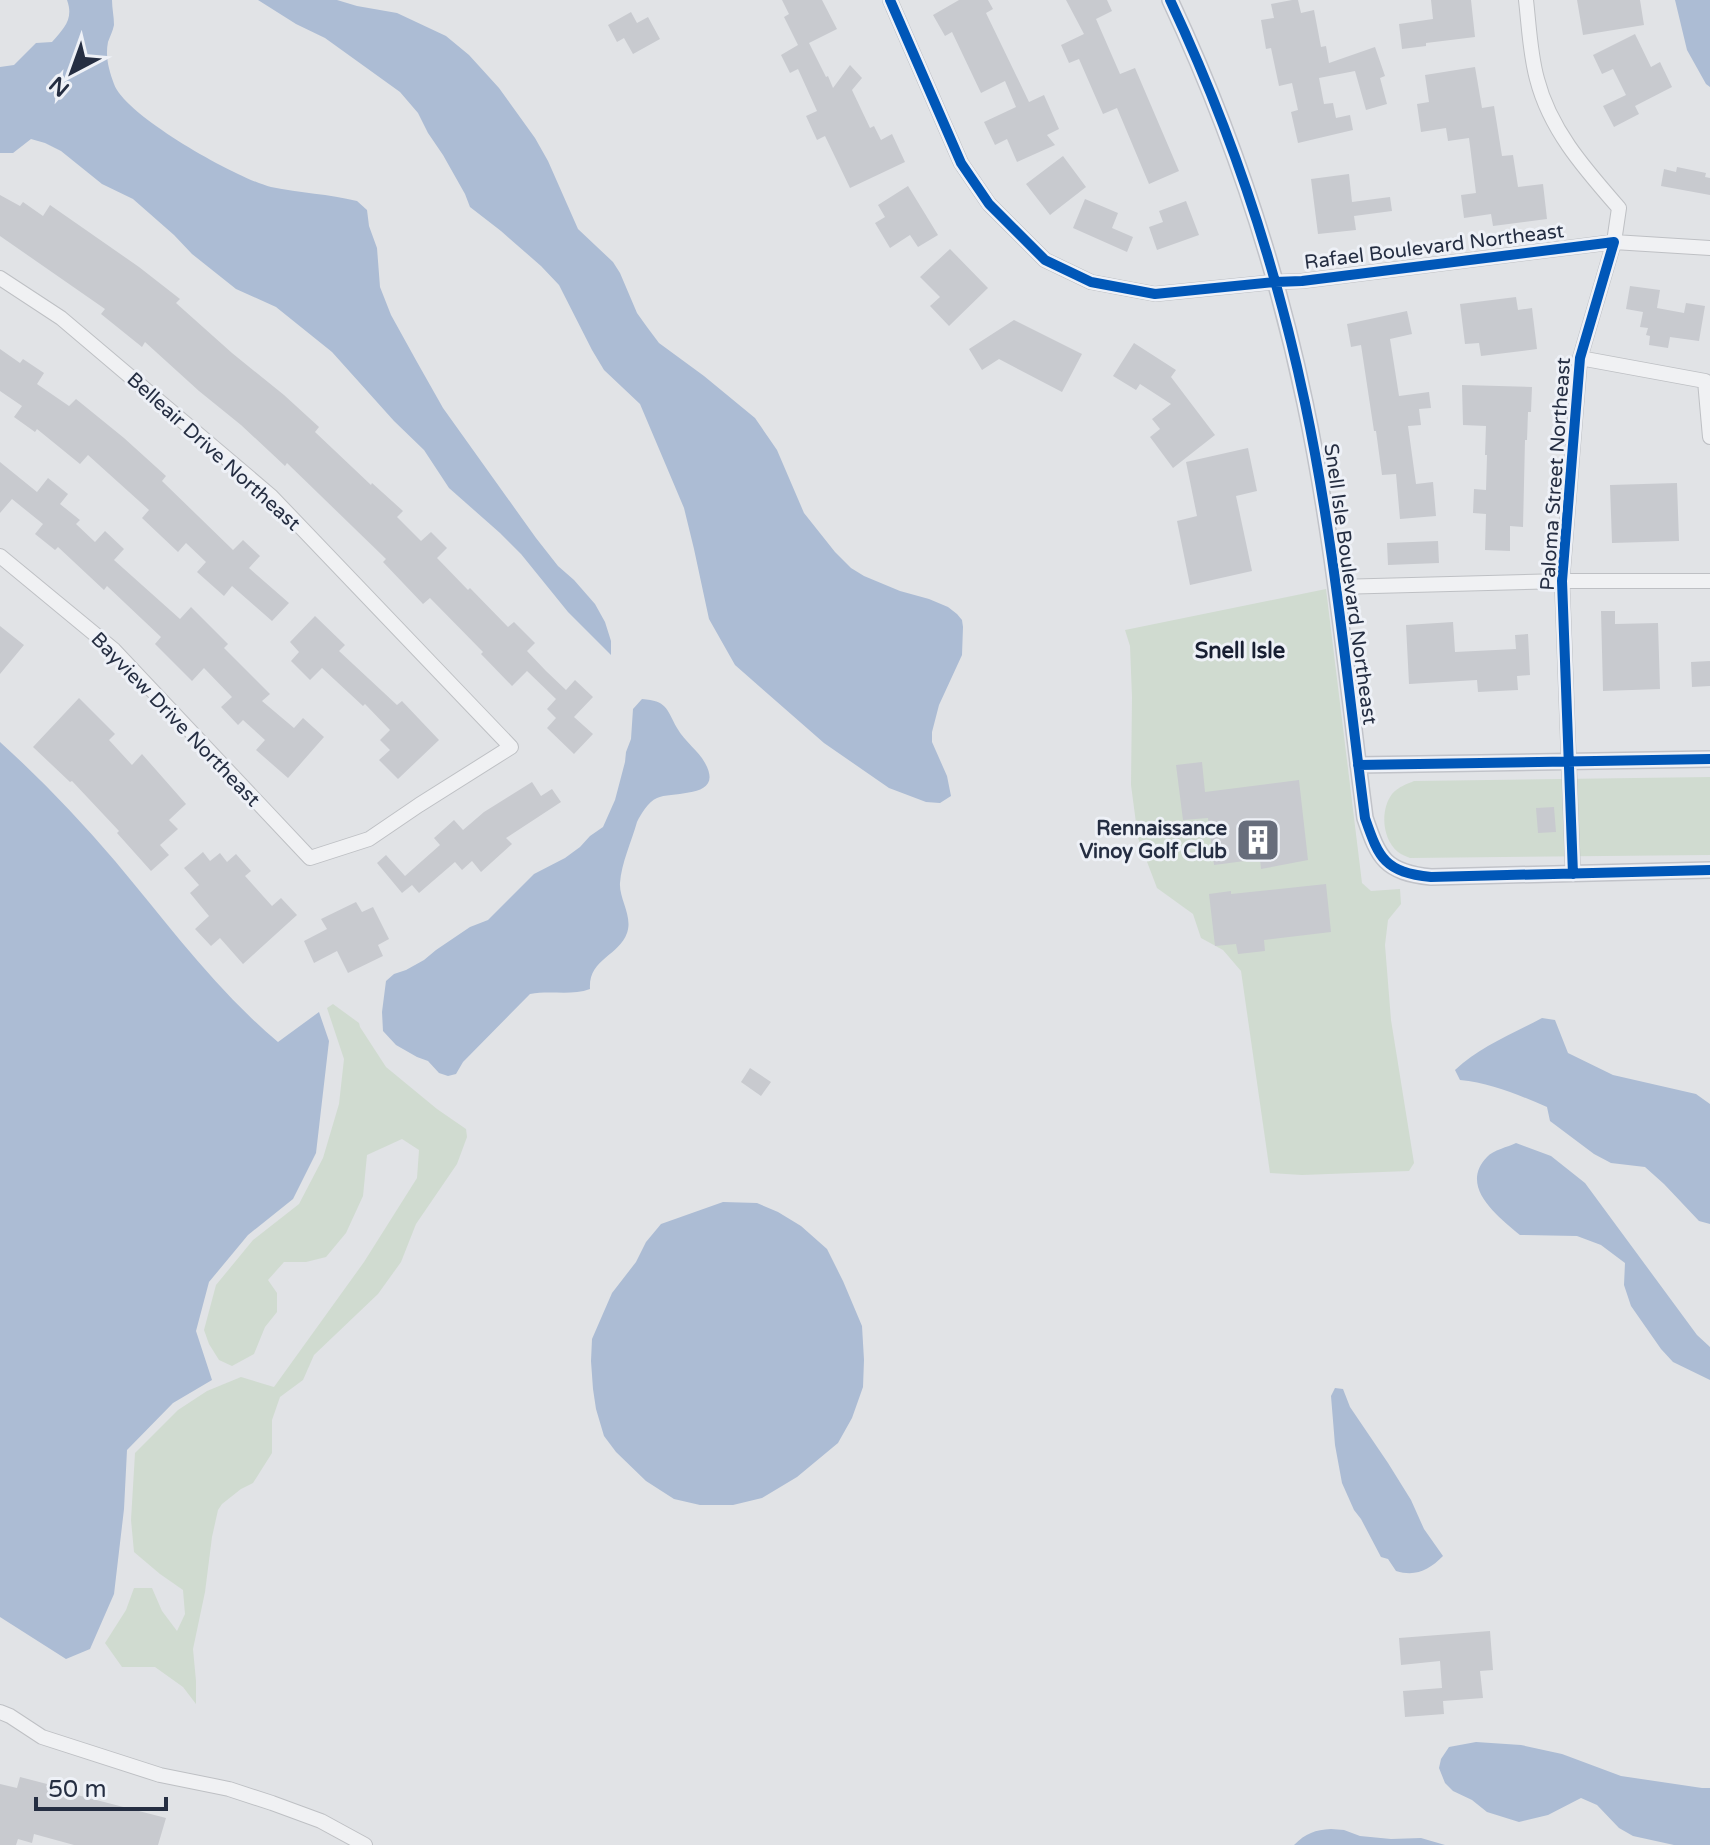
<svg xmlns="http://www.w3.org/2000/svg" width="1710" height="1845" viewBox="0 0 1710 1845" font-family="'Varela Round',sans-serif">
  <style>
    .green { fill: #d0dbd0 }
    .water { fill: #acbcd4 }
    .building { fill: #c8cacf }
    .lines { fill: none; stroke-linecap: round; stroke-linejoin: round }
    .street-casing { stroke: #bec0c4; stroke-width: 16 }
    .street { stroke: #f0f1f3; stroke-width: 14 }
    .secondary { stroke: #c1c3c9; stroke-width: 18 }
    .cycleway-casing { stroke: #eef1f7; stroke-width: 15 }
    .cycleway { stroke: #0057b8; stroke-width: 10 }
    .labels { text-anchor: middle; stroke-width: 6; stroke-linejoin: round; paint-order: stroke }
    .street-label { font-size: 20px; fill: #252e42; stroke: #eef1f7 }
    .poi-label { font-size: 20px; font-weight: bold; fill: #252e42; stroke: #eef1f7; text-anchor: end }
    .neighbourhood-label { font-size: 22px; font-weight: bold; fill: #181f32; stroke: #eef1f7 }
  </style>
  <rect width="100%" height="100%" fill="#e1e3e6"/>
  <!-- green -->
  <path class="green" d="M1326,589L1362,883L1371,891L1400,889L1401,904L1388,920L1385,945L1391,1020L1414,1163L1409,1171L1302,1175L1270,1173L1241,971L1223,950L1201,938L1193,914L1157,888L1138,838L1131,785L1132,697L1130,646L1125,630Z
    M1710,777V855L1410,858C1406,856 1402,855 1398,852C1382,839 1380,810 1392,794C1398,787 1407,784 1414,781Z
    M333,1004L359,1023L360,1027L386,1067L437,1109L466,1129L467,1137L457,1164L416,1224L401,1262L378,1294L314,1355L303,1380L280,1397L272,1420V1453L253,1483L241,1489L222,1504L218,1510L212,1537L205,1592L193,1649L196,1681V1704L183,1687L155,1667H122L105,1643L126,1610L134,1588H152L162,1611L177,1631L185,1614L183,1590L160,1574L134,1552L131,1520L135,1453L178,1410L207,1391L241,1377L274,1387L364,1262L417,1178L419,1150L402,1139L367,1155L363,1196L346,1233L326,1257L306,1262H284L268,1280L277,1293V1312L265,1327L254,1354L232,1366L219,1360L209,1344L204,1330L216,1285L253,1240L299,1204L323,1158L339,1104L344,1059L327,1008Z"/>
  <!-- water -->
  <path class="water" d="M67,0H112C112,8 114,17 114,25C113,31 110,36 108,42C105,57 109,70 114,84C125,116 238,179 271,187C300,193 329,194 357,201L367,210L369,226L377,248L380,287L391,315L417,362L443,408L536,538L558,566L574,580L595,604L605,622L611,641V655L568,612L521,554L500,533L449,488L424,450L394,421L332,352L276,307L236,289L192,254L174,235L133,199L102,184L61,151L45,143L31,139L13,153H0V67L14,65L36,43L52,42C64,28 74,19 67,0Z
    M258,0H337L357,6L397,13L446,36L469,55L499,88L535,138L548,161L578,229L613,262L620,273L637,313L647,327L659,343L704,376L755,418L777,450L804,513L835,552L851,568L864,576L900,591L929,599L948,607L957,614L962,620L963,627L962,655L939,705L932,732V742L947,776L951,796L940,803L926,802L889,788L824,743L735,665L709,619L694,549L684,508L640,404L604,370L592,350L559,285L541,266L501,231L470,207L465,194L443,155L428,133L418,113L400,92L325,38L296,24Z
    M1675,0H1710V87L1706,84L1687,50Z
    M642,699C667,701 666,708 677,728C685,742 698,750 705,763C725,799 674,791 657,798C648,802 641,814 637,822C632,840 621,864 620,883C619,899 633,916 627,933C619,956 588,959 590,989C571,996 550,990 530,994L463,1062L456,1074L448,1076L439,1073L428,1061L417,1057L396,1045L383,1031L382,1012L386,981L394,974L406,970L424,960L436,950L470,927L488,920L534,874L565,858L580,847L590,836L603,827L615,800L625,762L626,752L631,739L633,709Z
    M0,742C41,779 79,819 115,861C167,923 216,990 278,1042L319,1012L329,1041L316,1153L293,1199L248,1235L209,1282L196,1331L212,1380L173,1403L127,1450L124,1509L114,1594L90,1649L66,1659L0,1617Z
    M1542,1018L1555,1020L1568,1053L1613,1075L1696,1094L1710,1104V1224L1699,1221L1664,1184L1645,1167L1611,1163L1594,1154L1550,1121L1547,1107C1519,1095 1491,1083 1460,1080L1455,1070C1479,1047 1512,1034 1542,1018Z
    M1516,1143L1551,1156L1585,1183L1697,1335L1710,1347V1380L1673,1362L1661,1349L1631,1306L1624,1285L1625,1263L1601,1245L1577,1236L1520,1235C1499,1217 1458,1187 1487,1157C1493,1150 1508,1147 1516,1143Z
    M723,1202L757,1203L778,1212L801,1226L827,1249L843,1281L862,1326L864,1360L863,1387L852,1418L838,1443L797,1477L762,1498L733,1505H700L674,1499L646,1481L616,1452L604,1436L596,1409L593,1389L591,1361L592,1339L612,1293L636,1262L646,1242L661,1224Z
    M1335,1388L1343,1389L1350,1407L1388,1463L1411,1500L1424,1529L1443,1556C1429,1570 1416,1577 1396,1571L1388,1559L1381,1557L1361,1519L1354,1510L1342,1483L1335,1445L1331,1396Z
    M1476,1742L1521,1745L1562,1754L1621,1776L1702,1788H1710V1845H1674L1633,1836L1619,1828L1597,1805L1581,1798L1548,1815L1519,1822L1487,1812L1472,1800L1453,1791L1445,1783L1439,1768L1441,1759L1449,1747Z
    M1331,1829L1344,1830L1360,1836L1391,1839L1421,1838L1445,1845H1294C1306,1833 1315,1830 1331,1829Z"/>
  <!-- building -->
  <path class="building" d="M782,0H822L837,29L809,43L826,77L828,76L833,88L850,65L862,78L852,90L870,128L874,126L881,140L892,134L905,162L850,188L825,136L817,140L806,116L817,111L798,69L790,73L781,55L798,45L784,17L789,14Z
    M959,0H988L993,9L986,13L1029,102L1044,95L1059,129L1047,135L1055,145L1017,162L1007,139L995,145L984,122L1016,107L1005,81L981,93L952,32L945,36L933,15Z
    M1066,0H1107L1112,11L1096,19L1120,74L1135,68L1179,171L1149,184L1117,108L1103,114L1079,59L1069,63L1061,45L1084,34Z
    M1292,0H1298L1301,13L1314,10L1321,47L1326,46L1329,63L1375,47L1385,76L1380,78L1387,104L1366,110L1355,71L1319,78L1324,104L1333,103L1336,118L1350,115L1353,130L1298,143L1291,112L1298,110L1292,83L1279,86L1271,48L1266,49L1261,20L1274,18L1271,4Z
    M1431,0H1471L1475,37L1426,43V46L1402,49L1399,24L1433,19Z
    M1577,0H1640L1644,25L1583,35Z
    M631,12L637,23L648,17L660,39L633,54L624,38L617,42L608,25Z
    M1635,34L1651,67L1660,62L1672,87L1635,106L1639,114L1614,127L1603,106L1626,95L1613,69L1602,74L1593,55Z
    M1475,67L1482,108L1494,106L1502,156L1513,155L1518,187L1543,184L1547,219L1493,226L1491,214L1464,218L1461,195L1476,193L1469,138L1448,141L1446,128L1421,132L1417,104L1429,102L1425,75Z
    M1063,156L1086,187L1050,215L1026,184Z
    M1677,167L1706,173L1705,177L1710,178V195L1661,186L1664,169L1676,172Z
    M1349,174L1352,202L1390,197L1392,211L1354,216L1356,230L1318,234L1311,179Z
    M908,186L938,235L918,247L910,235L890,248L875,223L885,217L878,205Z
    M0,195L20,206L23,202L43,216L50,205L139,267L180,299L176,303L232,353L284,395L319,427L315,432L371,485L372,483L403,511L397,517L421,541L431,532L447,548L437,558L468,590L470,588L508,627L514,622L535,643L527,651L546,671L566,690L575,680L593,697L574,717L593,734L574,754L547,728L556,718L547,709L556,699L527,671L512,686L481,654L483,652L430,598L423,604L383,562L386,559L287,463L285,466L241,425L199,391L145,342L142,347L101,314L105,309L0,236Z
    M1085,199L1118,213L1112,228L1133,237L1127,252L1073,228Z
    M1186,201L1199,235L1157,250L1149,227L1163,222L1159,211Z
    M950,249L988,288L949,326L930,306L940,297L920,277Z
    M1630,286L1660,290L1657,308L1684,313L1686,303L1705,306L1699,341L1670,337L1668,348L1649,345L1650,336L1646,335L1648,328L1640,327L1643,312L1626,309Z
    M1516,297L1518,310L1532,308L1537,349L1481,356L1479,343L1465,344L1460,304Z
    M1407,311L1412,334L1390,339L1399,396L1429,392L1431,408L1419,409L1421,425L1408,426L1416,484L1433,482L1436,516L1400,519L1396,474L1382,475L1376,431H1374L1361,345L1351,347L1347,324Z
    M1014,320L1082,354L1062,392L999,359L982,370L969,349Z
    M1134,343L1176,370L1171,377L1215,435L1173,468L1150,437L1160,429L1152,419L1171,404L1140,384L1136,390L1113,376Z
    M0,349L20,363L23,359L44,373L37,384L69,406L76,399L124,438L166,476L162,481L233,550L243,540L260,556L249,568L289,603L272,621L232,586L224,596L197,572L206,562L186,543L178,552L142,518L149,510L88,455L80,464L37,429L35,432L14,417L22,406L0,391Z
    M1462,385L1532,387L1531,412H1528L1527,440H1525L1523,527L1510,526V551L1485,550L1486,514L1473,513L1474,489L1486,490L1487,455H1485L1486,426L1463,425Z
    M1248,448L1257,491L1236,496L1252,571L1190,585L1177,521L1197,516L1186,462Z
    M0,462L37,492L48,478L68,494L60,504L80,520L76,524L95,542L105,531L124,549L114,560L180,619L191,607L228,644L224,648L270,694L262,701L294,728L303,718L324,737L288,778L256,750L265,740L243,720L238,725L221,707L232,697L204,668L192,681L155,644L161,637L107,586L104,590L58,547L55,550L35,534L43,524L12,499L0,513Z
    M1677,483L1679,541L1612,543L1610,485Z
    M1438,541L1439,563L1388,565L1387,543Z
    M1601,611H1615V624L1658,623L1660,689L1603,691Z
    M315,616L345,645L339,651L397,705L402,701L439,740L398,779L379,760L390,750L380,740L390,730L365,704L363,706L322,668L310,680L291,661L299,652L290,642Z
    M1453,622L1455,652L1516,649L1515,635L1528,634L1530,675L1517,676L1518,690L1478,692L1477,680L1409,684L1406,625Z
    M0,626L24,645L0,674Z
    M1710,661V686L1692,687L1691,662Z
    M79,698L115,734L109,740L132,765L142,754L186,804L169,820L178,829L160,845L169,855L151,871L117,833L119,831L72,781L70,782L33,747Z
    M1202,762L1205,792L1299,780L1308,860L1261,869L1260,859L1214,865L1208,818L1183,820L1176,765Z
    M532,782L541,796L552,789L561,802L506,838L512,844L481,872L472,861L462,870L455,862L419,893L412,885L402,893L377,863L386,855L405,876L440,845L434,838L454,820L463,830L484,812Z
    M1554,807L1556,832L1538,833L1536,808Z
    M203,852L210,861L220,853L227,862L236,854L251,871L245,876L272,906L281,898L297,915L243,964L220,938L211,946L195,929L209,916L190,893L199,885L184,868Z
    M1326,884L1331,932L1264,940L1265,951L1238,954L1236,944L1215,946L1209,894L1231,891V894Z
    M356,902L362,912L373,907L389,939L378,945L383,956L348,973L337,951L314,963L304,941L327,929L321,919Z
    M750,1068L771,1082L761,1096L741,1082Z
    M1490,1631L1493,1670L1480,1671L1483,1698L1443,1701L1444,1714L1405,1717L1403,1691L1442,1688L1440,1661L1401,1665L1399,1638Z
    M20,1777L47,1784L46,1787L166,1818L158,1845H74L34,1834L32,1843L18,1839L16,1845H0V1784L17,1788Z"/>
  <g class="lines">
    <!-- street casing -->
    <g class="street-casing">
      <path id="street" d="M890,0L961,163L989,204L1045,260L1091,282L1155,294L1275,282L1302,281L1614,242L1580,358L1562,581L1573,874
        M1526,0C1529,26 1530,54 1537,79C1550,130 1585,169 1619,208L1614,242L1710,248
        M0,278L61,318L271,496L511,747L419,805L369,839L310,858L114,650L0,556
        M1580,358L1705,381L1710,437
        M1336,587L1562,581H1710
        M0,1712L10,1716L42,1737L160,1775L229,1789L272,1803L321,1821L365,1845"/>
    </g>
    <!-- street -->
    <use href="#street" class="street"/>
    <!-- secondary -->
    <path class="secondary" d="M1170,0C1230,128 1276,265 1305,403C1334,540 1347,680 1365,818C1379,859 1385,872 1431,877L1710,870
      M1358,765L1710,759"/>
    <!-- cycleway casing -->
    <g class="cycleway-casing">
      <path id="cycleway" d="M890,0L961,163L989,204L1045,260L1091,282L1155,294L1275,282L1302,281L1614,242L1580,358L1562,581L1573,874
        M1170,0C1230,128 1276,265 1305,403C1334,540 1347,680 1365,818C1379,859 1385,872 1431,877L1710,870
        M1358,765L1710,759"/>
    </g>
    <!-- cycleway -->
    <use href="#cycleway" class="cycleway"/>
  </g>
  <!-- icons -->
  <defs>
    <g id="building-square" transform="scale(2.3)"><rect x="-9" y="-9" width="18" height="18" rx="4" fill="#676d7b" stroke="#eef1f7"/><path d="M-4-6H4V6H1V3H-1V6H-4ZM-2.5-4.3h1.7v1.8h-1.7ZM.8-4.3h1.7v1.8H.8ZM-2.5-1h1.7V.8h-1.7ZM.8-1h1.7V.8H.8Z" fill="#fff"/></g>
  </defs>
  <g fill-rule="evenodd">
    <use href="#building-square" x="1258" y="840"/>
  </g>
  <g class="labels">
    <!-- street labels -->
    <g class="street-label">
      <text transform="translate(1434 246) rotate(-7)" y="7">Rafael Boulevard Northeast</text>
      <text transform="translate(214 451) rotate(42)" y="7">Belleair Drive Northeast</text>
      <text transform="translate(1555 474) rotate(-86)" y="7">Paloma Street Northeast</text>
      <text transform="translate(1351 584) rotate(82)" y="7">Snell Isle Boulevard Northeast</text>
      <text transform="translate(176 719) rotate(46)" y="7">Bayview Drive Northeast</text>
    </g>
    <!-- poi labels -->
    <g class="poi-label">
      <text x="1227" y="835">Rennaissance<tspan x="1227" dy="23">Vinoy Golf Club</tspan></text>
    </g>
    <!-- neighbourhood labels -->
    <g class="neighbourhood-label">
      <text x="1240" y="658">Snell Isle</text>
    </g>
  </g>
  <!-- north arrow -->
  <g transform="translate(72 72) rotate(221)" stroke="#eef1f7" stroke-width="6" paint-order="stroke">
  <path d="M0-6L14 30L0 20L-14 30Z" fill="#252e42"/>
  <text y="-12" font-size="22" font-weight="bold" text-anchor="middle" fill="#252e42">N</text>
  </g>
  <!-- scale -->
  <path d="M36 1797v12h130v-12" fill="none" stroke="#252e42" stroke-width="4"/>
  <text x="48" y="1797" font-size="24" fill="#252e42" stroke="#eef1f7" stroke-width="6" paint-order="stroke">50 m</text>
</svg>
